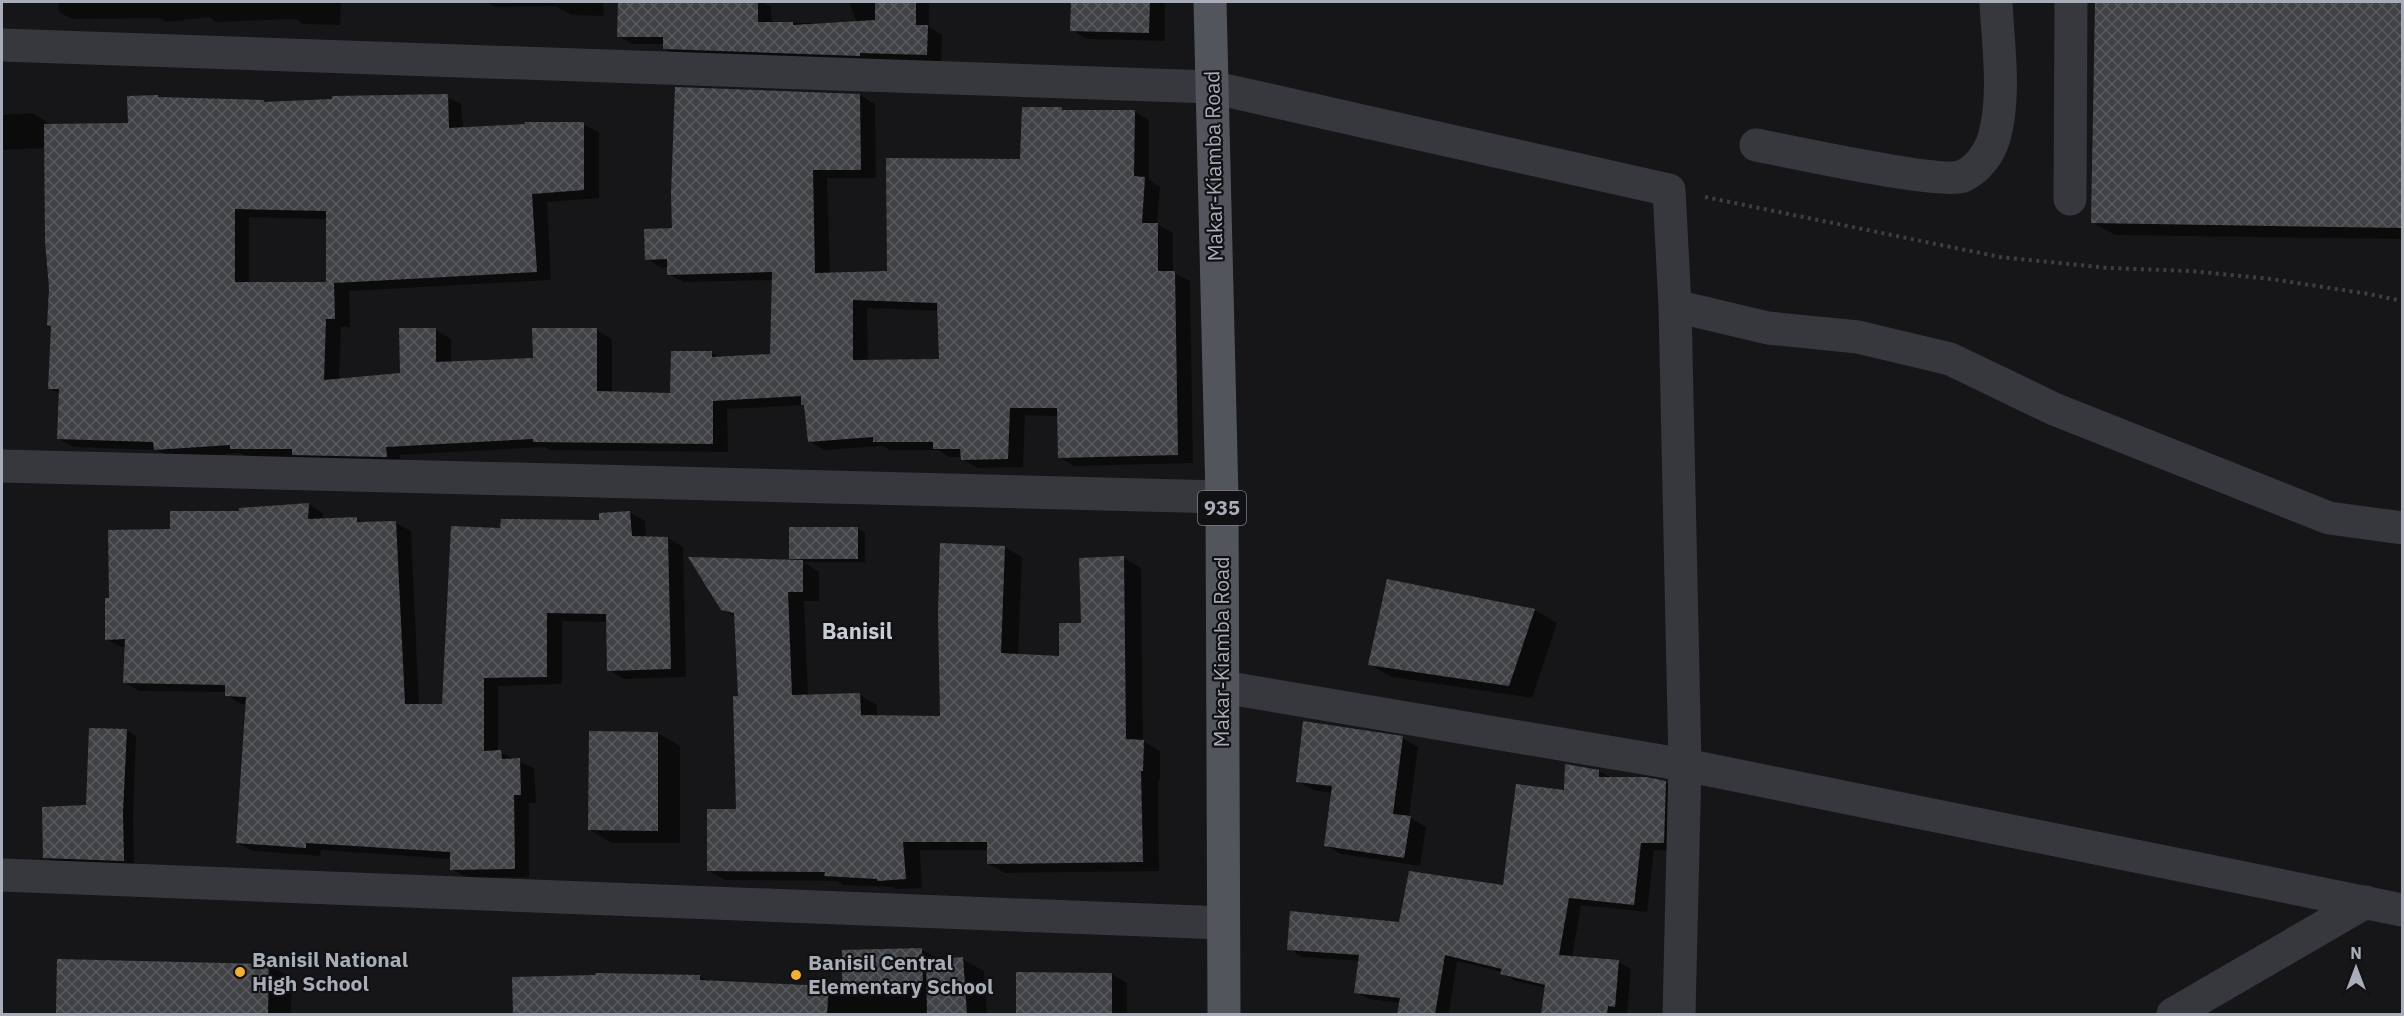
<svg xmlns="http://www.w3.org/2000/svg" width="2404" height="1016" viewBox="0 0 2404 1016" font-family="'IBM Plex Sans',sans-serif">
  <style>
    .shadow { fill: #0007; fill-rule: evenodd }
    .building { fill: url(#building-cross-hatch); fill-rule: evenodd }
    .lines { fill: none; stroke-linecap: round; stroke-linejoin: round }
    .path { stroke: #3d3f44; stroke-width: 4; stroke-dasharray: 3 4.5; stroke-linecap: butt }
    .minor { stroke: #37383d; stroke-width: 33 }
    .major { stroke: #53555c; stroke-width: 33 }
    .poi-dot { fill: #f2b134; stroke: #111113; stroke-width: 2 }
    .labels { text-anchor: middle; stroke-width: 4.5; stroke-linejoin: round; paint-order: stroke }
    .shield { fill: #111113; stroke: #7b7e86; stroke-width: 1.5 }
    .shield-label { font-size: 20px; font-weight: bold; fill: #a8adb8 }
    .street-label { font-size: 21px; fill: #a8adb8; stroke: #111113 }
    .poi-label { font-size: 21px; font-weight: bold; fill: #a8adb8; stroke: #111113; text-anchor: start }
    .neighbourhood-label { font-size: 22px; font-weight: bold; fill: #c9ccd4; stroke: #111113 }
  </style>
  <defs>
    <pattern id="building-cross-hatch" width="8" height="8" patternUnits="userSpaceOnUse" patternTransform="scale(1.5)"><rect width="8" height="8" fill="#404145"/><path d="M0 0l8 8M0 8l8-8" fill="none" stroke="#595a5e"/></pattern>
  </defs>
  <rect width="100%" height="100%" fill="#161618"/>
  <!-- shadow -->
  <path class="shadow" d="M58,2H341L340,25L303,24L296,19L216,22L209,17L166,22L160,18L72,19L59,12Z
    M486,2H603L604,16L572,15L556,6L495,7Z
    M619,2H762L771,7L772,23H857L849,2H929V27L942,35L941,62L678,57L664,48V44H632L618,36Z
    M1072,2H1165V41L1087,39L1072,30Z
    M2096,2H2402V239L2115,235L2092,222Z
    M860,95L875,104L876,178H827L830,274L888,272L1021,160L1062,109L1066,111H1134L1149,120V180L1160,187L1157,224L1173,233V272L1190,281L1193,463L1074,466L1059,457V416L1025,415L1023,467L978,468L962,459V457H950L938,450H890L882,446L824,450L809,441L806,405L727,409L728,452L550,450L544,447L400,455L401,465L309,463L299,457H246L240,453L171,458L157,450L74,447L59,439L60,394L50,388L52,327L48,325L50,288L46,148L2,150V115L32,113L47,122V125H129L158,96L162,99L263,101L267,104L445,96L461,104L463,129L583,124L599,132V198L547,202L551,280L349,291L350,327H341L339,380L401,374L436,330L451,339V363L534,359L597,330L612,339V393L671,395L712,353L720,358L771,355L773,280L684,282L668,274V267L662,268L647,259L673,230ZM249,217L328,219V284H249ZM867,308L939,311L940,361L868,362Z
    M308,504L323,513V520L357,519L365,523H396L411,531L419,705H443L502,529L601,521L630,513L645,521L646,538H668L683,547L686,677L624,679L609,670L607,622L562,621V684L498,686V752L534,768L536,803H529V877L467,878L452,869V859L321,850L320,856L253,851L238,843L247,704H241L226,695V692L139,691L124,682L126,647H121L106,639L111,599L172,530L241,512Z
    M857,528L865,533V562H803L819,572V601H804L808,696L860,695L877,705V716L942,718L1004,547L1022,557L1018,656L1061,658L1124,558L1141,568L1143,741L1160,751V780H1158L1159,871L1005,873L988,864V850H920L922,888L896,889L892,887L843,885L837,881L725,880L708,870L738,810L739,697L736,617L722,609L797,562L791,558Z
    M1535,610L1557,623L1532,698L1392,677L1369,664Z
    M126,730L136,736L133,819L134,866L55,863L45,857L88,807Z
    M658,733L680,746V843H612L590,830Z
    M1402,738L1418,747L1409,817L1426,827L1420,866L1341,854L1325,845L1332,793L1313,790L1297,781Z
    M1599,771L1612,778L1665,782L1678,790L1677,850H1654L1647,912L1581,905L1572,957L1618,962L1631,969L1627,1013L1543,1014L1546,988L1515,981L1502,972L1457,961L1449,1014H1399L1400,1003L1369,999L1356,992L1360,961L1302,957L1289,949L1400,923L1504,887L1565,791Z
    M922,950L941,960L962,959L984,971L987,1014H515L514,979L700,976L710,982L844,988L843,951Z
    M59,960L269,965L292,978L291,1014H58Z
    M1018,973L1112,974L1127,983V1014H1017Z"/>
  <!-- building -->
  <path class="building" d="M618,2H758V22H793V25L875,20V2H916V25H928L927,55L860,53V56L663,49V37H617Z
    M1071,2H1150L1149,33L1070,31Z
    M2095,2H2403V228L2091,223Z
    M675,87L860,94L861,170H813L815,273L887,271L886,158L1020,159L1022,107H1062V110H1135L1134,176L1145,177L1142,223H1158V271H1175L1178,455L1058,458L1057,408H1010L1008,459L961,460L960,449H933V442H873V437L808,442L804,405H801V396L713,401V444L533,442V439L386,447L387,457H384L292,455V449H230V445L154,450L153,442L57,439L59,389H48L51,326L47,325L49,288L45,241L44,124L128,123L127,96L158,95V97L264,100V102L332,99V96L448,94L449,128L525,124V122H584V190L532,194L537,272L334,283L335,319H326L324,380L400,373L399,328H436V362L533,358L532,328H597V391L670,393L671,351H712V357L770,354L772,272L667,275V259L645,260L644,229L672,228L671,194ZM235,209L326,211V282H235ZM853,300L937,303L939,359L853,360Z
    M309,503L308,519L357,517V522L396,521L405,704H442L451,526L500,528L501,519L599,520V513L630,511L632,536L668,537L671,669L607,671L606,614L547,613V677L484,678V751L501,750L502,759L520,758L521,795H514L515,869L450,870V852L306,843V848L236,843L246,697L225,696V685L123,683L125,639L105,640V598H109L108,530L170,529V511H239V508Z
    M789,527H858V559H789Z
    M940,543L1005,546L1001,653L1059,656V623H1081L1079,558L1124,556L1126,739L1144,740L1143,771H1141L1143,862L987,864V842H903L906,879L877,881V879L824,876L825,872L707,871V809H736L733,696H738L734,613L721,610L688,557L803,560V592H788L792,695L860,693L861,715L940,716L938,614Z
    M1387,579L1535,609L1509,686L1368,665Z
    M1303,721L1403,736L1393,814L1411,816L1404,858L1324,846L1332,786L1296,782Z
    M89,728L127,729L123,812L124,861L43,858L42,807L86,805Z
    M589,731L658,732V831L588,830Z
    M1565,764L1599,770V777H1646L1666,781L1664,843H1641L1634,905L1569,898L1559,955L1619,960L1615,1007L1608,1006L1607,1014H1541L1545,985L1500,974L1502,969L1445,955L1435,1014H1397L1400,998L1354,993L1359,955L1287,950L1290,911L1399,922L1409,871L1503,885L1516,784L1564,790Z
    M922,948L923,984L842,986V950Z
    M963,957L967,1014H927L926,960Z
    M57,959L269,964L268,1014H56Z
    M1016,972L1112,973V1014H1016Z
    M596,973L700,975V980L829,986L827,1014H513L512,977L595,975Z"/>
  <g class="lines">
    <!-- path -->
    <path class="path" d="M1705,197L2000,257L2108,268L2191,271L2271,279L2369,294L2402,301"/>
    <!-- minor -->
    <path class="minor" d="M2,45L1211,87L1669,190L1675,306L1685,765L1679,1014
      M1756,145C1788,151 1942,185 1963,176C1978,169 1989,154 1994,138C2006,95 1998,46 1996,2
      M2070,199L2071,2
      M1675,306L1768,328L1858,337L1950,359L2054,409L2329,518L2402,528
      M2,466L1222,497
      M1223,687L1685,765L2402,910
      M2,875L1223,923
      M2173,1014L2366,902"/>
    <!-- major -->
    <path class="major" d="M1210,2L1222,497L1224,1014"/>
  </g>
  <!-- markers -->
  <g class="poi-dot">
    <circle cx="240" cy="972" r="6"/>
    <circle cx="796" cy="975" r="6"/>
  </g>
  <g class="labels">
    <!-- shield labels -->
    <rect class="shield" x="1198" y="491" width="48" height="34" rx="4.5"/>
    <g class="shield-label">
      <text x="1222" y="515">935</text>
    </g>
    <!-- street labels -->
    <g class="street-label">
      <text transform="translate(1214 166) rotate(-91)" y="7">Makar-Kiamba Road</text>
      <text transform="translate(1222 652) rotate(-90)" y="7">Makar-Kiamba Road</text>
    </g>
    <!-- poi labels -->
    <g class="poi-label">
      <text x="252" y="967">Banisil National<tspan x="252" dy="24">High School</tspan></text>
      <text x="808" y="970">Banisil Central<tspan x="808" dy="24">Elementary School</tspan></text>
    </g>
    <!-- neighbourhood labels -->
    <g class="neighbourhood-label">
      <text x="857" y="639">Banisil</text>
    </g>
  </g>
  <!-- border -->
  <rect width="2404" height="1016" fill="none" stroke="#a8adb8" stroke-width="6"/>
  <!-- north arrow -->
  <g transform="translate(2356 968)" stroke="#111113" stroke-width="4.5" paint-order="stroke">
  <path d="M0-4.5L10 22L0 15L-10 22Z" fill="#a8adb8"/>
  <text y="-9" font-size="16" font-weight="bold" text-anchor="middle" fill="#a8adb8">N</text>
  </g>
</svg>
